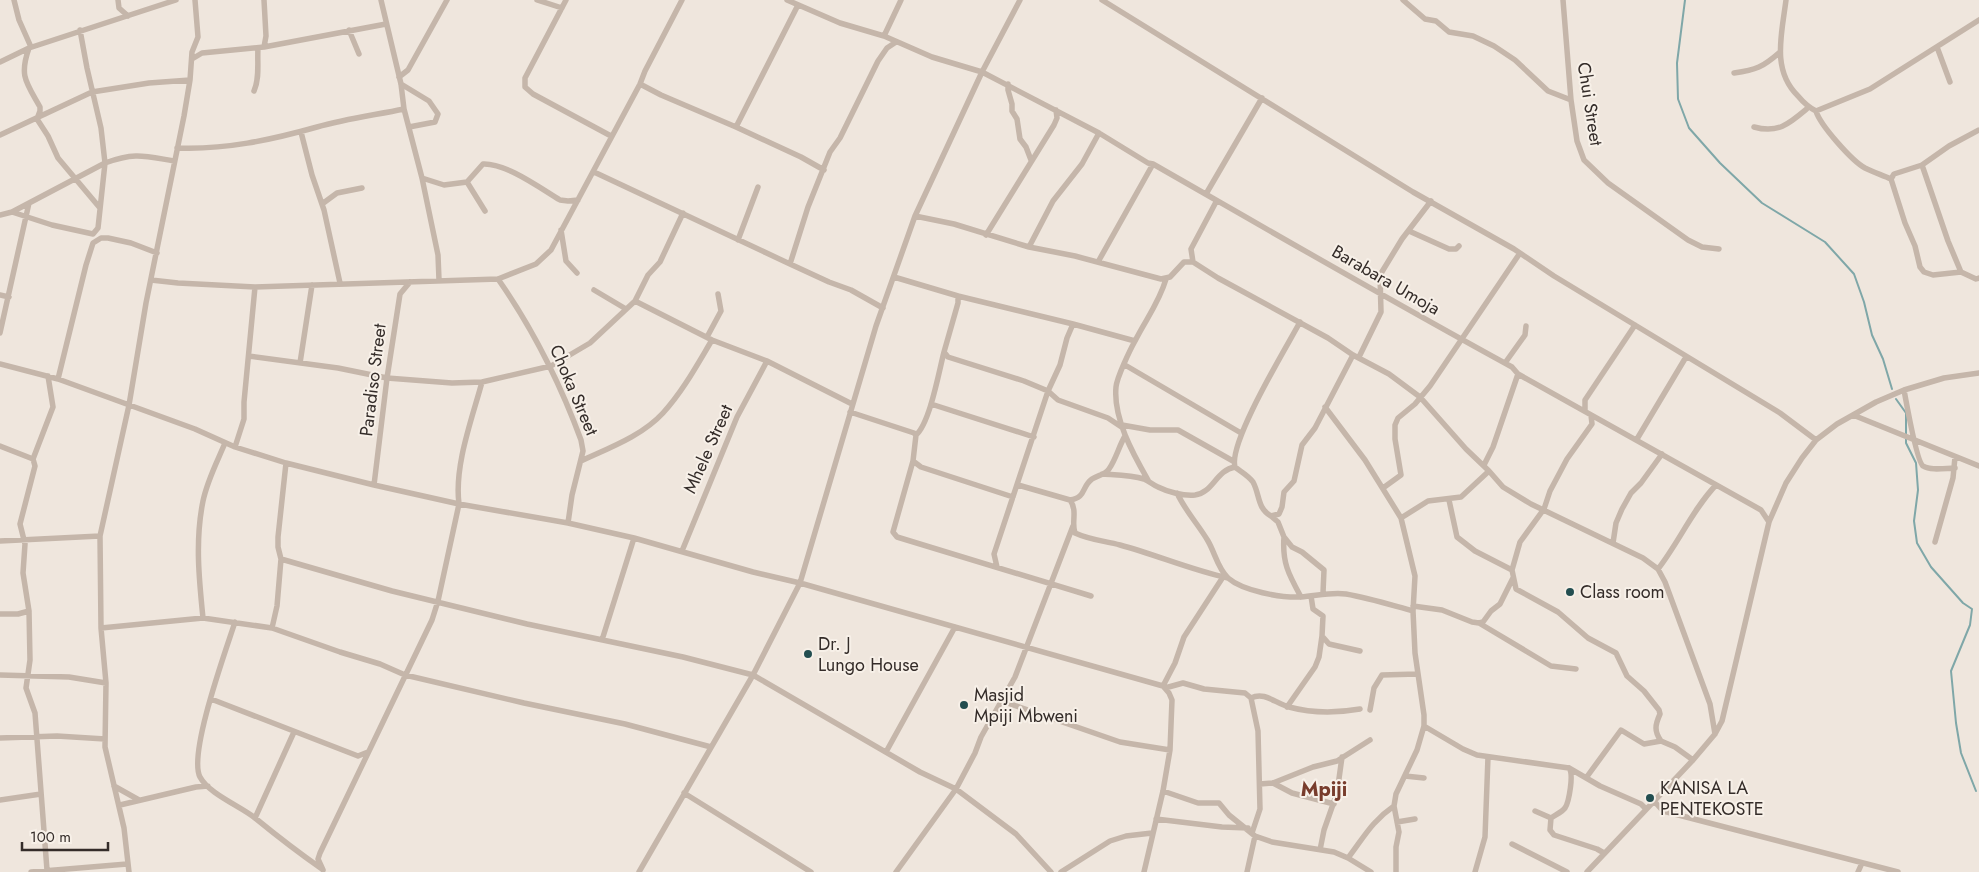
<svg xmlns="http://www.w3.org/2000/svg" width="1979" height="872" viewBox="0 0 1979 872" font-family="Jost,sans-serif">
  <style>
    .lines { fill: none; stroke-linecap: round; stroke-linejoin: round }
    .stream { stroke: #7fa7a8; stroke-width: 2 }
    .minor { stroke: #c5b6aa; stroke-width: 5.5 }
    .poi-dot { fill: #234e50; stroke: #f7f0e8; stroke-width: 2 }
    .labels { text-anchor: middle; stroke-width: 4; stroke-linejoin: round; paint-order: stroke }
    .street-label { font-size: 18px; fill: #342c29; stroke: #f7f0e8 }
    .poi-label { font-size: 18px; fill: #342c29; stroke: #f7f0e8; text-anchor: start }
    .quarter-label { font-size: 20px; font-weight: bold; fill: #783c2c; stroke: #f7f0e8 }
  </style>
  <rect width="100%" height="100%" fill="#efe6dd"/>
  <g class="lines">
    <!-- stream -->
    <path class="stream" d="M1685,0L1677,63L1678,99L1689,128L1720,163L1762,203L1825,242L1854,274L1864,302L1872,335L1883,359L1892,389
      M1896,399L1906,413V443L1916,463L1918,490L1914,521L1917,543L1931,567L1963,603L1972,609L1970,625L1951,671L1956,723L1961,753L1976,791"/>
    <!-- minor -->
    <path class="minor" d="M14,0L19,20L31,47
      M118,0L119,8L128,16
      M264,0L266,36L264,47
      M381,0L401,84L404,109L422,178L438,255L439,280
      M537,0L562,8
      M566,0L525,78V87L533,94L611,136
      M787,0L840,23L884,36L932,57L982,72L1099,133L1148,163L1153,164C1272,232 1391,301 1512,367L1518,374L1761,510L1769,522
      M1102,0L1413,192L1514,249L1554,276L1780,413L1816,440
      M1403,0L1425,19L1436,21L1449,32L1473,36L1494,46L1515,60L1548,91L1571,100
      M1563,0L1571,100L1577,141L1584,160L1608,183L1688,240L1702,247L1719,249
      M1786,0C1782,33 1771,70 1798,96C1803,102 1808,107 1816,111L1870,89L1979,20
      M349,30L359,54
      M884,36L901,0
      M1937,47L1950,82
      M29,48C19,76 26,82 40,107V111L37,119L48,136L58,158L100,208
      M192,59L202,53L264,47L386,24
      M0,62L29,48L176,0
      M1734,73C1756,70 1763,67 1780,52
      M399,77L408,70L447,0
      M401,84L429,101L438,114L435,122L409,127
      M640,84L661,95L736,127L801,157L824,170
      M1008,84V90L1012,104V111L1017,119L1020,139L1026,147L1031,160
      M254,91C260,78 257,62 258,48
      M1816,111C1820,125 1852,161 1865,168C1873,172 1882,175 1891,179
      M736,127L798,5
      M1754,127C1779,134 1790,123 1809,107
      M301,132L312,175L324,210L340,283
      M0,135L92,92L149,83L190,80
      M177,148C224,150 271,140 317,127C345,119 375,115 404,109
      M1922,165L1948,241L1961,272L1976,279L1979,278
      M594,172L790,264L829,282L851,290L883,308
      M422,178L444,185L467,182L483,164C506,163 540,188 560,200L568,201L578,200
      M467,182L485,211
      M1206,194L1262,98
      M322,204L337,193L362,188
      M12,212L52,225L93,234L98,228L105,163L101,128L87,68L80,30
      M0,215L12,212L105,163C135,152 144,156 174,161
      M915,216L954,224L1029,247L1075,256L1161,279L1170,277L1184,262H1193L1218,278L1328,338L1353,355L1389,374L1420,397L1466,449L1489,471L1503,487L1531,504L1643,558L1658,569L1665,582L1710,704L1715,734
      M561,230L566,261L577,273
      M1409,231L1449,249H1456L1459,246
      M986,235L1054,125L1057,118L1056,110
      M738,240L758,187
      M1029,247L1053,201L1082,164L1099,133
      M1098,262L1153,164
      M1193,262L1191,249L1216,202
      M790,264L808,207L830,152L840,138L878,61L887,48L896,42
      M1961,272L1933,275L1924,272L1920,267L1915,246L1905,223L1891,179L1894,174L1922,165L1949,146L1979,130
      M894,277L958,296V303L944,352L948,357L1024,381L1048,391L1058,400L1108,418L1123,428
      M498,279C533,329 560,383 581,440L583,451L572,495L568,523
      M151,280L178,283L255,287L498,279L536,264L551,250L640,84L645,71L682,0
      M594,290L626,309
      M0,295L9,297
      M958,296L1073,324L1135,341
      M635,301L712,340L767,361L852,404
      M0,333L29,203
      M707,337L721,311L718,294
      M249,356L338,368L387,378L452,383L482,382L551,366L590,343L635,301L648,275L660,262L683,213
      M1359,357L1381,312L1380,275L1402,239L1431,201
      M300,363L312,285
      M1505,363L1525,335L1526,326
      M0,364L58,379L195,429L235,447L286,463L374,485L459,504L568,523L634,538L753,572L800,583L1163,686L1169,693L1172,700L1170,750L1163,791L1144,872
      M1125,365L1241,433
      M58,379L86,265L93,243L101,238H108L131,243L157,253
      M1904,390C1906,401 1917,462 1923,466C1931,471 1946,468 1955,468
      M931,404L1034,437
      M1325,407L1365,460L1401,518L1415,576L1413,611L1415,653L1424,715V726L1417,750L1396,794L1394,806L1399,832L1396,847V872
      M1585,411V400L1635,325
      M850,412L914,433L916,435L913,461L921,467L1013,497
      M1591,415L1592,424L1567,459L1550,491L1544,509L1520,542L1512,570L1516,589L1558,612L1588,638L1616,653L1627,676L1644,691L1659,710L1660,714C1655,725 1654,731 1661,741
      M1853,415L1979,466
      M1122,425L1150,430H1178L1233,461
      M916,435C930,423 939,371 944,352
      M1637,439L1686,357
      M0,446L33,459L35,466L20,524L25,544L23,573L29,611L30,660L26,688L35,713L47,870
      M235,447L244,419V402L255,287
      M33,459L53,407L48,376
      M581,461C609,448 642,436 663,413C683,391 697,365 712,340
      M913,461L893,532L897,537L1091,596
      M286,463L278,537V547L281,559L392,591L527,624L683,657L753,675L920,772L956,789L1016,834L1051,872
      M1484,465L1493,447L1518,374
      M1235,467C1228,443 1286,348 1300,322
      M1102,474C1116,475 1131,475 1144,479C1149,481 1153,485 1158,487C1168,492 1183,496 1195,495C1213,493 1216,470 1235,467C1240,471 1249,476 1253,482C1260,495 1257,508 1271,516L1279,514L1282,507L1284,492L1294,481L1302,445L1315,428L1353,355
      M1148,480C1133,454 1113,418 1116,387C1117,377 1130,350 1135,341C1146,319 1159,303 1166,279
      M374,485L387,378L400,294L410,282
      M1018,485L1070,500C1087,497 1081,487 1092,479C1098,475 1105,475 1109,469C1116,459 1119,446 1125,436
      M1383,488L1401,475L1395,439V425L1398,418L1415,404L1430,386L1520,253
      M1177,493C1186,512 1198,524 1208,541C1215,553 1218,569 1228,578C1243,591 1281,598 1301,597C1316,596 1330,592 1346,594C1369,598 1391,605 1413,611
      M1070,500C1078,511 1071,522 1075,533C1090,540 1105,541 1120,545C1157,555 1191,570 1228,578
      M1449,500L1457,537L1475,551L1512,570
      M1271,516L1278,522L1284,537L1292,547L1302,552L1324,570L1323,593
      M1401,518L1428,501L1461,497L1489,471
      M1284,537C1282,563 1289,575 1301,597
      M0,541L100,536
      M1935,542L1953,478L1955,457
      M1613,543L1616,523L1622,509L1631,493L1641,483L1662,454
      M682,551L737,417L767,361
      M997,567L994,554L1048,391L1060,365L1067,338L1073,324
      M1658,569C1679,542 1693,509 1716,485
      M1311,596L1313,609L1323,616L1322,636L1329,644L1360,651
      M1413,606L1442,610L1472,622L1479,623L1483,622L1491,611L1500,604L1513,578
      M0,614H18L29,611
      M203,618C199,579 195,540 203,501C207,481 217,462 225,443
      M235,622C226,650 188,754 200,777C209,794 240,806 255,818C277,836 299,853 322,869
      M1479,623L1551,666L1576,669
      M101,628L203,618L272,628L340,652L380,664L405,675L524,703L625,724L711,747
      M272,628L277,606L281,559
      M602,640L634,538
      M0,675L69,677L106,683
      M1163,686L1175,663L1184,637L1223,577
      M1165,688L1183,683L1204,689L1245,693L1251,698L1258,731L1260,809L1252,833
      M1251,698C1265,691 1276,704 1289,707C1311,713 1337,713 1360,709
      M211,699L358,756L368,752
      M1002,701L1120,742L1170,750
      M1287,707L1315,667L1319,657L1322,636
      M1370,710L1374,688L1382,675L1417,674
      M1424,726L1463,749L1477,755L1569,768L1600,786L1641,804L1646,809
      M0,738L57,736L105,739
      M886,752L955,627
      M1405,776L1424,778
      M1586,778L1621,730L1644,744L1661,741L1675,747L1693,760
      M1273,783L1292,793L1334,804
      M1260,784L1273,783L1313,767L1337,761L1370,740
      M114,786L139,800
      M1163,791L1198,803H1219L1229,815L1255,836L1272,842L1334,852L1348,858L1371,872
      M684,793L811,872
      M0,800L41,794
      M1654,801L1663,811L1898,872
      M120,805L196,787L208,786
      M1535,811L1551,818L1550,830L1554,835L1597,849L1604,853
      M255,818L294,732
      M1551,818C1555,815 1562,812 1565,808C1569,802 1574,774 1569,768
      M1156,819L1222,827L1248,828
      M1397,822L1415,819
      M1512,844L1567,872
      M1320,850L1324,830L1337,793L1342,757
      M1348,858C1364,837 1372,821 1394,806
      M323,870L318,859L320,853L432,620L438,601L459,504C454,466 472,419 482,382
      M31,872L127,864
      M129,872L124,828L105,747L106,683L101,628L100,536L129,405L146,303L184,116L190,80L192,52L198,37L195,0
      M639,872L753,675L800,583L876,326L915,216L982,72L1020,0
      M896,872L956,789L975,753L981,737L1015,677L1073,526
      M1061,872L1110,841L1126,836L1152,833
      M1247,872L1255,836
      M1475,872L1485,837L1488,757
      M1587,872L1693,760L1715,734L1722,721L1769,522L1786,483L1802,458L1816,440L1837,424L1876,402L1904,390L1944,378L1979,373
      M1858,872L1862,863"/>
  </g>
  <!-- markers -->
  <g class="poi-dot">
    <circle cx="1570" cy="592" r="5"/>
    <circle cx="808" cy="654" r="5"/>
    <circle cx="964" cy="705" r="5"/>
    <circle cx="1650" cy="798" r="5"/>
  </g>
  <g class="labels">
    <!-- street labels -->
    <g class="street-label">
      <text transform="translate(1590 104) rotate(81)" y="6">Chui Street</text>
      <text transform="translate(1386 280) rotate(30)" y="6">Barabara Umoja</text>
      <text transform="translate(373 380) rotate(-83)" y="6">Paradiso Street</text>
      <text transform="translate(574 390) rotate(67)" y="6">Choka Street</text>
      <text transform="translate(708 449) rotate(-66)" y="6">Mhele Street</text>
    </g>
    <!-- poi labels -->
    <g class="poi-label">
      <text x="1580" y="598">Class room</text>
      <text x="818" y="650">Dr. J<tspan x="818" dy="21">Lungo House</tspan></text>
      <text x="974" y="701">Masjid<tspan x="974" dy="21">Mpiji Mbweni</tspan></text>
      <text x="1660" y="794">KANISA LA<tspan x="1660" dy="21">PENTEKOSTE</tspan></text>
    </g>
    <!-- quarter labels -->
    <g class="quarter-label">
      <text x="1324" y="796">Mpiji</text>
    </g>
  </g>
  <!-- scale -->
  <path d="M22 842v8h86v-8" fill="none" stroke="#342c29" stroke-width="2.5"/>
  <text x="30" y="842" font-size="15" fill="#342c29" stroke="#f7f0e8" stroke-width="4" paint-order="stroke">100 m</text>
</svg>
